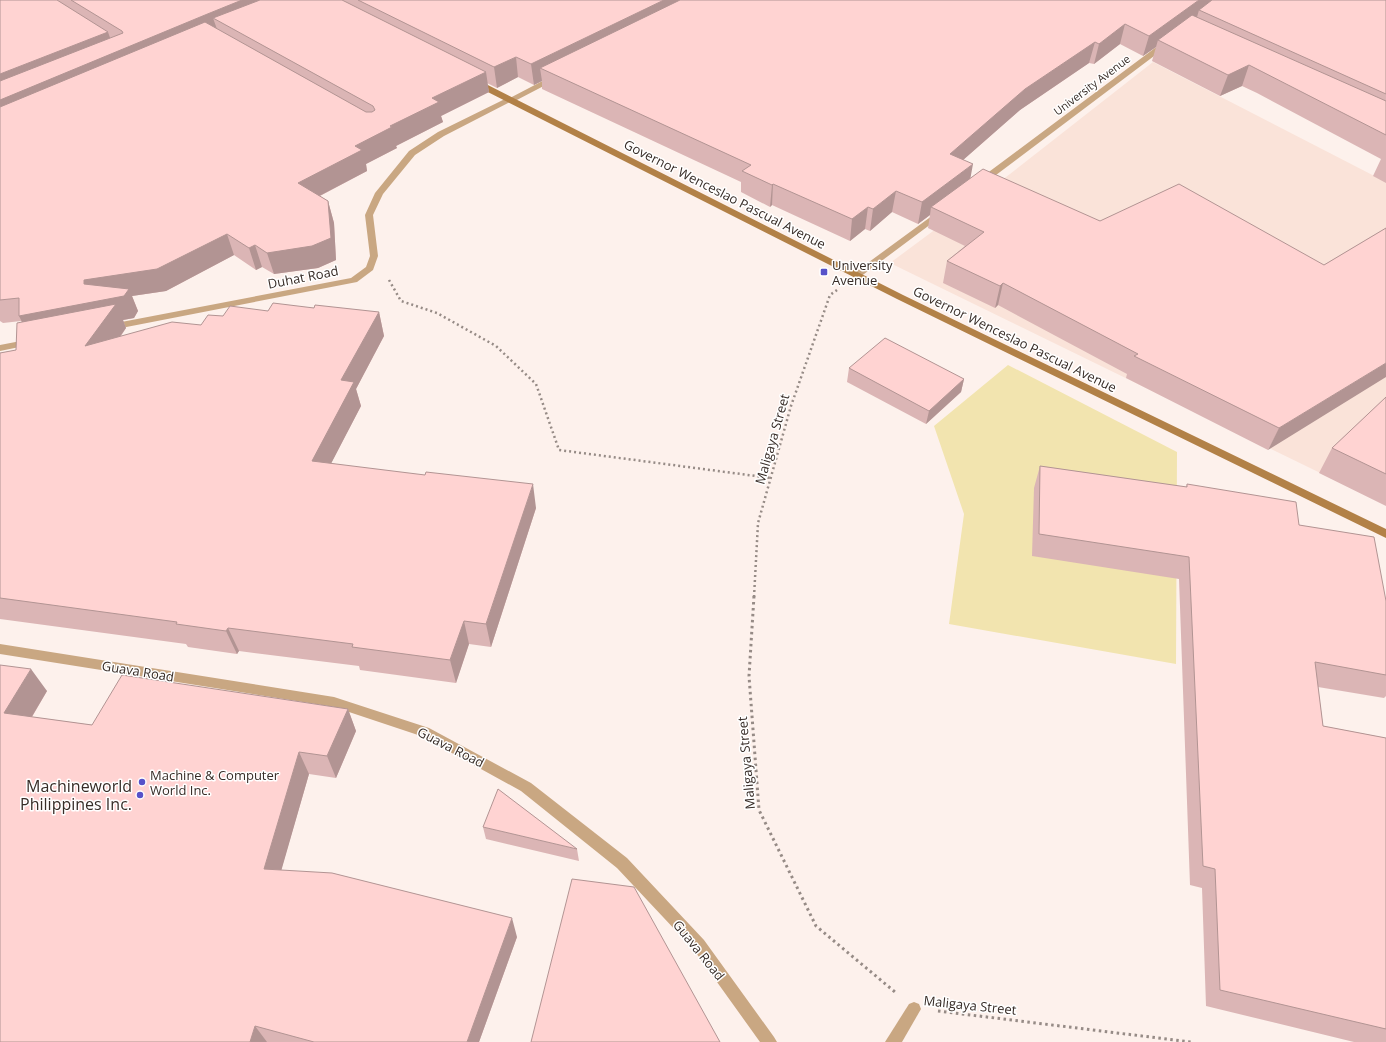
<svg xmlns="http://www.w3.org/2000/svg" width="1386" height="1042" viewBox="0 0 1386 1042" font-family="'Open Sans',sans-serif">
  <style>
    .built { fill: #fae3d9 }
    .green { fill: #f2e4af }
    .lines { fill: none; stroke-linecap: round; stroke-linejoin: round }
    .path-far1 { stroke: #968b86; stroke-width: 2.5; stroke-dasharray: 2 3; stroke-linecap: butt }
    .path { stroke: #968b86; stroke-width: 3; stroke-dasharray: 2.5 3.5; stroke-linecap: butt }
    .pedestrian { fill: #c9a782; fill-rule: evenodd }
    .minor { fill: #c9a782; fill-rule: evenodd }
    .tertiary { fill: #c9a782; fill-rule: evenodd }
    .secondary { fill: #b28147; fill-rule: evenodd }
    .wall { fill: #dbb5b5 }
    .shaded-wall { fill: #b29493 }
    .building { fill: #ffd3d2; stroke: #b29493 }
    .poi-dot { fill: #5752c9; stroke: #fff; stroke-width: 1.5 }
    .labels { text-anchor: middle; stroke-width: 3; stroke-linejoin: round; paint-order: stroke }
    .far-street-label { font-size: 11px; fill: #372c27; stroke: #fff }
    .street-label { font-size: 13px; fill: #372c27; stroke: #fff }
    .poi-label { font-size: 13px; fill: #372c27; stroke: #fff; text-anchor: start }
    .near-poi-label { font-size: 16px; fill: #372c27; stroke: #fff; text-anchor: end }
  </style>
  <rect width="100%" height="100%" fill="#fdf1ec"/>
  <!-- built -->
  <path class="built" d="M1153,62L1386,182V505L890,263L1010,174Z"/>
  <!-- green -->
  <path class="green" d="M1008,365L1177,452L1176,664L949,624L964,514L934,426Z"/>
  <g class="lines">
    <!-- path-far1 -->
    <path class="path-far1" d="M389,280L401,301L437,313L496,346L536,384L559,450L771,478
      M754,597L758,523L791,406L830,295L837,290"/>
    <!-- path -->
    <path class="path" d="M754,596L749,676L759,810L816,926L895,992
      M938,1011L1191,1042"/>
    <!-- pedestrian -->
    <path class="pedestrian" d="M914,1002L919,1004L921,1009L902,1042H885L909,1004Z"/>
    <!-- minor -->
    <path class="minor" d="M1163,42H1166L1170,44L984,184H978L977,182L978,180Z
      M552,76H558L559,78L513,102H507L506,100Z
      M940,210L944,213L943,215L860,277H854L853,275L854,273Z"/>
    <!-- tertiary -->
    <path class="tertiary" d="M507,98H513L514,100L444,136L415,155L383,194L373,215L378,256L373,270L357,282L111,330L106,327L111,324L351,278L366,267L370,256L365,215L375,193L409,151L438,132Z
      M31,339L36,342L34,344L0,351V345Z
      M0,644L334,697L429,728L531,783L627,858L704,940L774,1037L777,1042H760L694,950L617,868L521,791L421,736L334,707L0,654Z"/>
    <!-- secondary -->
    <path class="secondary" d="M472,80H478L903,295L1386,529V538L897,299L472,84Z"/>
  </g>
  <!-- wall -->
  <path class="wall" d="M0,0H1386V183L1373,176L1381,159L1257,93L1242,86L1220,96L1152,61L1156,47L1143,56L1120,44L1094,64L1089,63L1020,110L963,160L970,178L1100,221L1324,265L1386,228L1268,450L1126,378L1127,374L998,305L995,308L943,283L947,261L965,246L928,228L930,215L918,224L892,212L870,231L865,229L850,241L772,205L770,207L741,192V182L542,89V81L534,85L518,77L497,88L487,83L489,92L441,116L443,122L396,146L397,148L366,164L367,171L320,196L328,201L334,223L336,260L318,268L274,274L262,267L256,270L234,255L166,291L132,296L138,311L134,318L123,320L126,328L121,336L201,325L223,316L268,311L314,308L379,312L384,336L356,389L361,406L331,463L536,508L491,647L469,644L456,683L360,670L359,666L239,651L237,654L188,647L186,644L0,619V353L16,350L22,322L21,321L3,323L0,321Z
    M849,368L964,379L961,392L926,424L847,382Z
    M1386,397V506L1319,473L1332,448Z
    M1040,466L1186,487L1187,484L1299,525L1386,601V696L1384,698L1318,687L1323,726L1386,738V1042H1354L1206,1006L1202,888L1190,885L1179,579L1032,556L1034,488Z
    M0,665L47,691L32,717L92,725L348,709L356,731L336,778L309,774L281,870L517,937L479,1042H0Z
    M483,827L577,849L579,861L486,839Z"/>
  <!-- shaded-wall -->
  <path class="shaded-wall" d="M242,0H297L213,18L218,32L0,125V74L108,32L115,52L205,15Z
    M664,0H705L540,68L542,81L534,85L531,64Z
    M1199,0H1219L1199,10L1197,17L1158,40L1156,47L1143,56L1149,36Z
    M1125,24L1120,44L1094,64L1099,44Z
    M1095,42L1089,63L1020,110L946,175L950,154L1025,89Z
    M516,57L518,77L497,88L494,67Z
    M1249,65L1242,86L1220,96L1228,75Z
    M486,72L489,92L441,116L443,122L396,146L397,148L366,164L367,171L304,204L298,183L355,146L390,126L432,98Z
    M973,164L969,186L931,207L930,215L918,224L922,202Z
    M773,184L772,205L770,207L772,185Z
    M896,191L892,212L870,231L873,209Z
    M328,201L334,223L336,260L318,268L274,274L267,253Z
    M868,207L865,229L850,241L852,219Z
    M227,234L234,255L166,291L132,296L138,311L134,318L123,320L126,328L97,369L30,338L19,316L84,284V280Z
    M255,245L262,267L256,270L249,248Z
    M1003,283L998,305L995,308L1000,286Z
    M379,312L384,336L356,389L361,406L320,485L312,461L341,380Z
    M1386,363V377L1268,450L1279,428Z
    M964,379L961,392L926,424L929,411Z
    M533,484L536,508L491,647L486,624Z
    M464,621L469,644L456,683L450,660Z
    M228,628L239,651L237,654L226,631Z
    M31,669L47,691L21,735L4,713Z
    M348,709L356,731L336,778L327,756Z
    M299,752L309,774L276,889L264,869Z
    M512,918L517,937L479,1042H467Z
    M255,1026L267,1042H250Z"/>
  <!-- building -->
  <path class="building" d="M0,0H57L108,32L0,74Z
    M71,0H242L205,15L0,100V81L123,33L122,31Z
    M260,0H342L486,72L432,98L439,102L390,126L392,127L355,146L362,150L298,183L328,201L331,238L312,246L267,253L255,245L249,248L227,234L157,269L84,280V284L129,289L124,296L19,316V298L0,300V107L205,22L366,112H372L375,110L373,106L213,18Z
    M358,0H664L531,64L516,57L494,67Z
    M680,0H1199L1149,36L1125,24L1099,44L1095,42L1025,89L950,154L973,164L922,202L896,191L873,209L868,207L852,219L773,184L772,185L742,171L751,165L540,68Z
    M1212,0H1386V94L1199,10Z
    M1192,15L1386,101V135L1249,65L1228,75L1158,40Z
    M983,169L1100,221L1179,184L1324,265L1386,228V363L1279,428L1134,356L1138,354L1003,283L1000,286L947,261L984,232L931,207Z
    M273,303L314,308L315,305L379,312L341,380L354,382L312,461L425,475L426,472L533,484L486,624L464,621L450,660L352,647L353,644L228,628L226,631L176,624L177,622L0,598V353L16,350L17,323L116,304L85,346L172,322L201,325L208,315L223,316L230,306L268,311Z
    M885,338L964,379L929,411L849,368Z
    M1386,397V474L1332,448Z
    M1040,466L1187,487V484L1296,502L1299,525L1374,537L1386,601V675L1315,662L1323,726L1386,738V1029L1220,990L1215,869L1203,866L1189,557L1039,534Z
    M0,665L31,669L4,713L92,725L122,675L348,709L327,756L299,752L264,869L332,873L512,918L467,1042H314L255,1026L250,1042H0Z
    M498,789L577,849L483,827Z
    M572,879L634,887L720,1042H531Z"/>
  <!-- markers -->
  <g class="poi-dot">
    <rect x="820" y="268" width="8" height="8" rx="2"/>
    <circle cx="142" cy="782" r="4"/>
    <circle cx="140" cy="795" r="4"/>
  </g>
  <g class="labels">
    <!-- far-street labels -->
    <g class="far-street-label">
      <text transform="translate(1092 85) rotate(-37)" y="4">University Avenue</text>
    </g>
    <!-- street labels -->
    <g class="street-label">
      <text transform="translate(725 194) rotate(27)" y="5">Governor Wenceslao Pascual Avenue</text>
      <text transform="translate(303 277) rotate(-11)" y="5">Duhat Road</text>
      <text transform="translate(1015 339) rotate(26)" y="5">Governor Wenceslao Pascual Avenue</text>
      <text transform="translate(772 439) rotate(-74)" y="5">Maligaya Street</text>
      <text transform="translate(138 671) rotate(9)" y="5">Guava Road</text>
      <text transform="translate(451 747) rotate(27)" y="5">Guava Road</text>
      <text transform="translate(746 763) rotate(-95)" y="5">Maligaya Street</text>
      <text transform="translate(699 950) rotate(51)" y="5">Guava Road</text>
      <text transform="translate(970 1005) rotate(6)" y="5">Maligaya Street</text>
    </g>
    <!-- poi labels -->
    <g class="poi-label">
      <text x="832" y="270">University<tspan x="832" dy="15">Avenue</tspan></text>
      <text x="150" y="780">Machine &amp; Computer<tspan x="150" dy="15">World Inc.</tspan></text>
    </g>
    <!-- near-poi labels -->
    <g class="near-poi-label">
      <text x="132" y="792">Machineworld<tspan x="132" dy="18">Philippines Inc.</tspan></text>
    </g>
  </g>
</svg>
